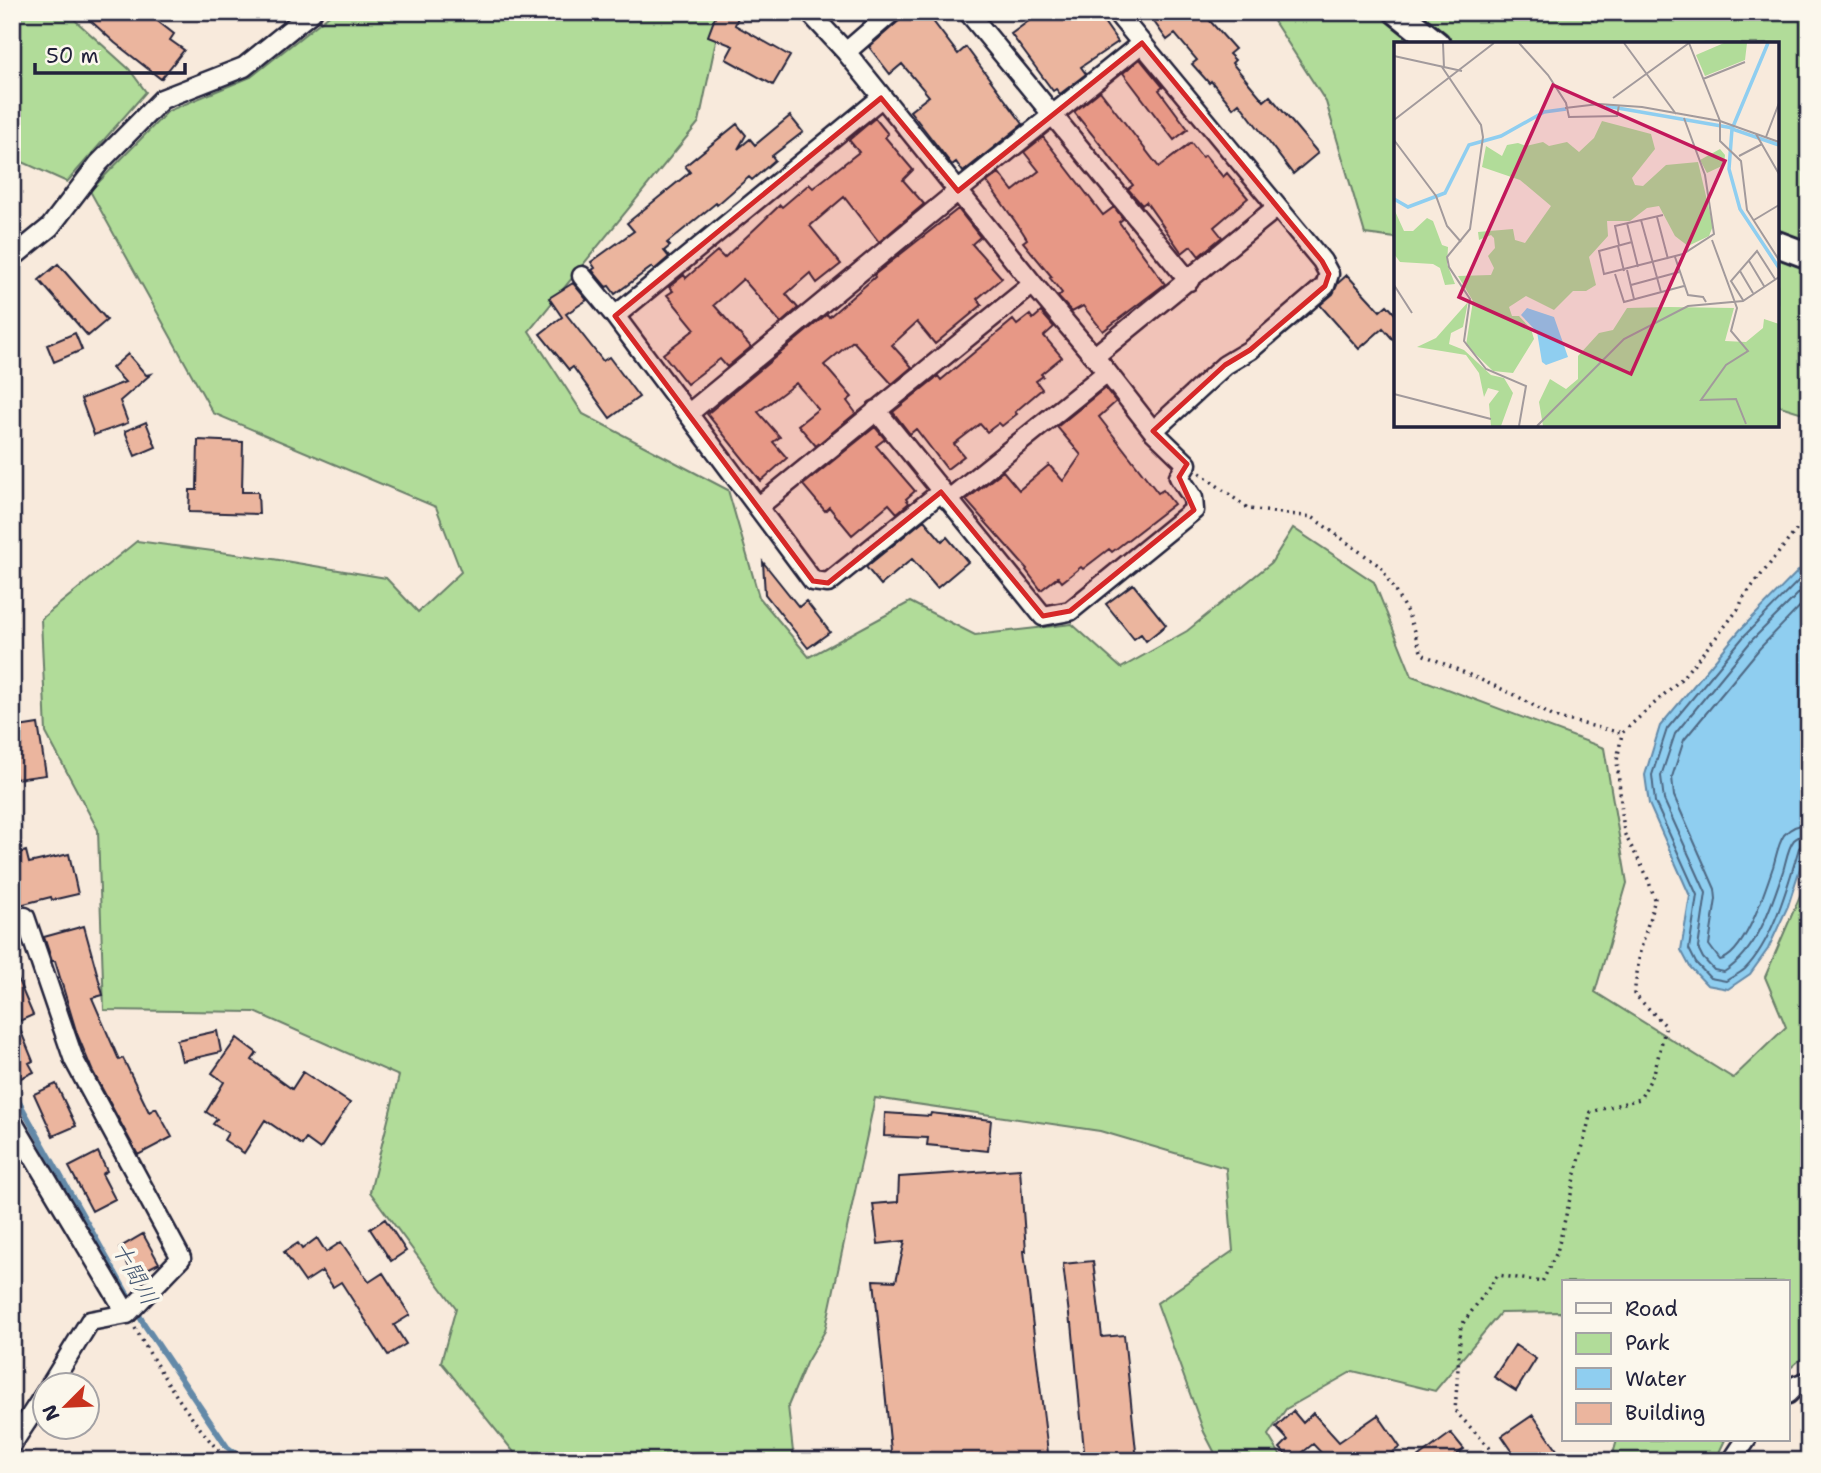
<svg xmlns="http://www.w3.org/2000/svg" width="1821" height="1473" viewBox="0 0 1821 1473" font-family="'Shantell Sans','Klee One',sans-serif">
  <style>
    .green { fill: #b1dc99; stroke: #6a7f6a; stroke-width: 2 }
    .water { fill: #8fcef0; stroke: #6389a8; stroke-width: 2 }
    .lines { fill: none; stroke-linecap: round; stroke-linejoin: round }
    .shore { stroke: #4e6783; stroke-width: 2 }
    .stream { stroke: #6389a8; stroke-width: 6 }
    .building { fill: #ebb59e; stroke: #22223b; stroke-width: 2 }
    .street-casing { stroke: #22223b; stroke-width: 23 }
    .secondary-casing { stroke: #22223b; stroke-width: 30 }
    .path { stroke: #22223b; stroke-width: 3.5; stroke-dasharray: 2 5; stroke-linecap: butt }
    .street { stroke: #fbf7ec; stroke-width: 18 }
    .secondary { stroke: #fbf7ec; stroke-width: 24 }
    .marked { fill: #d62828; fill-opacity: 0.2; stroke: #d62828; stroke-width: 5; stroke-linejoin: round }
    .labels { text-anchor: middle; stroke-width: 7; stroke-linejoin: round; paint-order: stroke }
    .water-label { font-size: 23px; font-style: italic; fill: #435671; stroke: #fbf7ec }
    .inset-river { fill: none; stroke: #8fcef0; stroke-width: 3.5 }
    .inset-road { fill: none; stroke: #a29a9c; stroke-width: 2 }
    .view { fill: #c2185b; fill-opacity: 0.15; stroke: #c2185b; stroke-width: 3.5 }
    .inset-edge { fill: none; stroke: #22223b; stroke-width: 3.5 }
  </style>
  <rect width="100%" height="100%" fill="#f8eadc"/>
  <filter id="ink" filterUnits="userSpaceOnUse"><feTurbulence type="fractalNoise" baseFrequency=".0143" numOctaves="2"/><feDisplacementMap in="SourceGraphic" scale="14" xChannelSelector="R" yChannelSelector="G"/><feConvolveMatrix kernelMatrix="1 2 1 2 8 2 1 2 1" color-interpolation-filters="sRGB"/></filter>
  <g filter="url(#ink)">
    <!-- green -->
    <path class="green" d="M12,12H66L129,69L146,92L67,182L18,160L12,152Z
      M333,12H722L699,122L529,331L583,414L728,490L759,597L809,657L910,602L975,635L1072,624L1121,668L1187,631L1271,563L1293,528L1374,582L1412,676L1604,748L1627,883L1595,992L1733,1078L1786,1027L1765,977L1809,875V1357L1801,1359L1788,1370V1282H1564V1317L1560,1312L1500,1313L1435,1391L1353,1371L1286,1409L1268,1435L1284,1461H1219L1204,1432L1157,1303L1233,1251L1226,1168L1100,1131L875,1098L825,1331L806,1363L788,1406L794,1461H521L441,1362L456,1308L370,1192L399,1076L255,1012L104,1010L98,830L46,733L41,619L137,541L273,559L386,578L418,612L461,572L436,507L213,413L90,191L168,111L251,77Z
      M1268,12H1809V415L1777,405V44H1396V238L1365,234L1326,102Z
      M1617,1440H1725L1715,1461H1611Z"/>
    <!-- water -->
    <path class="water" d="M1809,560V840L1788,906L1768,949L1750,974L1728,989L1707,985L1690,967L1681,950L1690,896L1649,804L1645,775L1660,726L1740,630Z"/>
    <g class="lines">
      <!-- shore -->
      <path class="shore" d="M1809,570L1745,635L1667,729L1652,775L1655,802L1697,895L1689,949L1696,963L1710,978L1726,981C1732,977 1739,974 1745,969C1773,941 1788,885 1799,848L1803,844L1809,843
        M1809,583L1752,640L1675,734L1661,776L1664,800L1706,893L1698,948L1703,958L1714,970L1724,972C1758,950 1771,907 1783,871C1786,861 1788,847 1794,840C1798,836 1803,835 1809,835
        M1809,597L1760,648L1684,740L1672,777L1674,796L1715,889L1716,899L1709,945L1720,960C1745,955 1765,890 1773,867C1776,857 1778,844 1784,835C1791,827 1799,824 1809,824"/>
      <!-- stream -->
      <path class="stream" d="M12,1090L144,1324L227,1447L245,1461"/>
    </g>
    <!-- building -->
    <path class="building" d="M81,12H122L132,20L138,12H146L174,34L170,40L184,50L161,79L115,43Z
      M717,12H740L735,25L790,56L773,85L726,59L733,46L708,36Z
      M909,12H926L958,54L966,47L1023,124L963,172L956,162L952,165L910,111L929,96L902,64L890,74L869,47Z
      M1041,12H1097L1118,42L1081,67L1086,74L1060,94L1056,89L1053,91L1011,34Z
      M1147,12H1202L1235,49L1229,54L1235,60L1232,63L1264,101L1270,96L1318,153L1293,174L1239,103L1233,108L1211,81L1209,83L1192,64L1197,60L1175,34L1167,40Z
      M1140,59L1163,87L1159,90L1188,129L1174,140L1123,73Z
      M1100,91L1159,167L1191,143L1202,157L1205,155L1223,177L1227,173L1248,198L1214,227L1222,237L1199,256L1191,246L1182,253L1146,202L1142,205L1128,189L1133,185L1074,112Z
      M790,116L803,132L772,156L775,160L752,180L749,177L717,205L716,203L667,243L670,246L664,251L669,257L654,270L652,267L615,294L609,286L606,287L592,270L595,268L591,262L634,231L627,223L690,172L685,166L737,124L746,135L738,149L750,139L755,145Z
      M875,118L888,134L885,137L913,170L903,180L924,204L879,242L844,197L810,226L841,264L817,283L810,273L786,294L798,308L781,323L743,279L714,305L751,347L727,367L720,359L687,384L663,354L695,329L667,295L673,291L669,287L684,275L686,278L717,251L724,258L780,205L782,207L809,184L813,188L859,152L849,140Z
      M1043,137L1103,215L1114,207L1123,219L1119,222L1165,284L1103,331L1083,306L1072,312L1058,297L1062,293L1050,278L1052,277L1023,242L1027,239L1022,231L987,182L999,173L1013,191L1039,171L1024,152Z
      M958,209L980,237L972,244L1002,278L977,299L982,305L935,344L917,322L892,345L912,367L892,384L853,341L824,365L852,397L847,401L856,413L816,446L798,425L818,409L796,383L758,412L780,437L773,442L787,458L761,481L707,414L827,314L829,317L875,277L874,275Z
      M58,264L107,320L88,336L39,280Z
      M1347,275L1380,311L1387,305L1396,315V343L1383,328L1359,349L1320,305L1333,294L1338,283Z
      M573,283L587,300L566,314L603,361L609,357L639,397L610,418L573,367L569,370L540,334L562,317L549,298Z
      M1041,312L1054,327L1044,336L1062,357L1041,374L1043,376L1036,381L1042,389L1015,412L1017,414L1002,426L999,423L987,432L980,424L954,444L964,456L947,469L916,429L910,434L893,412L938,376L941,380L1013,320L1017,325L1030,315L1033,319Z
      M75,333L82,350L54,362L47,345Z
      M128,354L146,375L151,374L120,401L128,423L94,435L81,399L125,382L112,368Z
      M1105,388L1116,402L1099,417L1158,493L1163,490L1174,504L1112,552L1109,549L1083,569L1081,567L1062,582L1058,577L1041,590L1026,570L1027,569L966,500L1003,471L1019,490L1049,465L1063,481L1081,455L1057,427Z
      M146,422L156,447L135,456L125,431Z
      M875,427L885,439L876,446L915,491L906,499L909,503L897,513L889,504L852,535L829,507L825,511L803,485Z
      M198,440L243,442L242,492H258L259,514L189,512L190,490H197Z
      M924,520L942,541L947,537L968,562L937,588L912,559L881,585L866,567Z
      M763,562L799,607L806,601L830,632L808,648L765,594Z
      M1133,584L1166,625L1146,641L1141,634L1134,639L1106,604Z
      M38,724L46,775L16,779L12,755V728Z
      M26,851L29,863L69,854L78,894L52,900L51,897L12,907V855Z
      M84,926L103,995L92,998L119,1060L123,1058L149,1112L156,1108L172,1137L138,1155L92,1070L77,1034L55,961H52L44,937Z
      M12,966L33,1015L17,1022L33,1061L29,1063L34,1072L12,1082Z
      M217,1031L221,1052L182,1061L177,1040Z
      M237,1038L257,1053L252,1060L292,1089L303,1072L350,1103L320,1149L306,1139L302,1145L265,1120L244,1153L224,1140L228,1133L213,1124L217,1119L206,1112L224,1082L212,1073Z
      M56,1084L76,1126L53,1136L34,1094Z
      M885,1113L930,1116L931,1113L991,1120L988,1151L927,1145L928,1138L884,1136Z
      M98,1152L107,1171L102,1174L115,1199L92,1211L69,1167Z
      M1020,1169L1026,1251H1024L1049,1461H892L874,1280L896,1281L905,1241L878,1244L873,1204L898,1202L899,1177Z
      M385,1219L406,1251L391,1261L370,1229Z
      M143,1234L159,1263L134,1276L119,1248Z
      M317,1238L326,1252L341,1242L369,1282L383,1273L410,1315L394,1325L406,1344L388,1355L341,1282L333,1287L322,1271L305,1282L284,1252L298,1243L302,1249Z
      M1093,1261L1102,1337L1124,1335L1137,1461H1085L1072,1323H1070L1063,1264Z
      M1515,1345L1536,1359L1516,1391L1494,1377Z
      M1293,1411L1303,1423L1313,1413L1339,1442L1378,1415L1400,1447L1380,1461H1329L1313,1444L1292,1461L1280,1448L1288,1440L1276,1427Z
      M1533,1415L1559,1453L1547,1461H1519L1502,1436Z
      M1451,1433L1464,1449L1448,1461H1413Z"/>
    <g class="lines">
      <!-- street casing -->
      <g class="street-casing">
        <path id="street" d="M809,12L846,52L1033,284L1107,372L1153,431L1187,464L1179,477L1193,498L1194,510L1070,611L1043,616L876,410
          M968,12L1189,281
          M1116,12L1322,261L1329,274L1325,286L1250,350L1225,365L1153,431
          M846,52L892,12
          M12,258L50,227L99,163L162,99L244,67L312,12
          M582,276L615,316L813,581L828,583L941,492
          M615,316L881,98
          M1095,356L1276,208
          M688,414L958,191L1142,43
          M948,500L1107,372
          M758,507L1033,284
          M12,919L25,917L74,1060L181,1258L127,1314L90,1321L50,1386
          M12,1121L127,1314
          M1788,1394L1797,1385L1809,1381
          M12,1444L46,1392
          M1732,1461L1746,1440"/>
      </g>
      <!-- secondary casing -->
      <g class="secondary-casing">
        <path id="secondary" d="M1397,12L1437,44
          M1777,244L1809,256"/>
      </g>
      <!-- path -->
      <path class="path" d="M1200,473L1249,509L1312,517L1381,567L1408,614L1422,654L1515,695L1554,717L1622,733
        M135,1328C161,1374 191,1422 228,1461
        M1496,1461L1489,1447L1455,1411L1461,1326L1498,1275L1542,1282L1557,1252L1591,1112L1640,1099L1654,1073L1666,1026L1634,994L1640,952L1655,899L1646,874L1624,833L1617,761L1622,733L1680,680L1718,635L1739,608L1743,598L1809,514"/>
      <!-- street -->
      <use href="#street" class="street"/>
      <!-- secondary -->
      <use href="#secondary" class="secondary"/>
    </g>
  </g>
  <!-- marked area -->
  <path class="marked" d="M1142,43L1322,261L1329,274L1325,286L1250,350L1225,365L1153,431L1187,464L1179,477L1194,510L1070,611L1043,616L941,492L828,583L813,581L615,316L881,98L958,191Z"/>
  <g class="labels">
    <!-- water labels -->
    <g class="water-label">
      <text transform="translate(135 1273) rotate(61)" y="8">十間川</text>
    </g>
  </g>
  <!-- overview -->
  <g transform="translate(1394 42)">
    <rect width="385" height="385" fill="#f8eadc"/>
    <path d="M330,1H353L351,18L311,34L302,13ZM208,79L257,92L261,107L238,136L241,143L249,144L272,123L304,120L319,184L315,194L294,204L281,194L265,164L253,166L236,179H213L214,194L195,215L202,243L192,249H179L160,268L132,254L115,265L118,274H125L137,287L140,297L119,331L99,329L72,303L79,259L64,234L97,233L100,226L94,214L101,206L100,196L97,193L85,198L84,190L119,187L121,198L131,201L157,164L126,138L88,125L92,104L108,114L113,103L124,101L132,104L149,100L155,104L173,100L185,110L200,96ZM326,107L331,113L330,123L313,131L306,118ZM0,167L10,189H19L33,176L39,179L48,203L54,205L53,222L61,242L51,243L46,226L39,222L6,220L0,212ZM74,260L69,285L57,291L55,302L70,308L97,333L110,336L119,351L107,384H97L95,362L105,349L94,346L90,355L85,331L72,313L23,305L42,296ZM275,265L340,266L331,299L352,300L369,286L370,277L385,282V384H149L145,360L156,337L172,347L184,337V314L205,291L219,288L233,266Z" fill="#b1dc99"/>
    <path d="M133,266L160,275L174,315L152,323L148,320L143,290L127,273Z" fill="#8fcef0"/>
    <path class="inset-river" d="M374,1L338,87L385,103M212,64L339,86M338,87L335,127L346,167L385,226M0,157L14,165L51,151L75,103L107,94L150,70L172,67"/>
    <path class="inset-road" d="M49,1L50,26M125,1L154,33L172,61L175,75L223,74L225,63M230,1L282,72M295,1L326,79V99L347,119L353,168L385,218M0,14L68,29M48,25L87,83L89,95L76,187L53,215L55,225L76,257L70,299L92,327L132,344L125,384M309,37L351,20M219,56L295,1M171,66L205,62L248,65L326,79L385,100M0,78L100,1M362,92L385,132M372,95L385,61M0,98L42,154L53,184L67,200M345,114L368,102M263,175L274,217M247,178L267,250M360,178L385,163M233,181L244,225M318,198L343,266L337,289L354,309L332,323L307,358L342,357L352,382M238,200L205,209L210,232L289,212L320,192L311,133L290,76M225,203L221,184L269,173M224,204L230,229M281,215L294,253L309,255L312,260M355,219L370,244M233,228L240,257M346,229L359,251M221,232L230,260L290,244M0,243L18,271M237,243L285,230M349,258L337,239L363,209L381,237M0,352L97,377M143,384L230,297L294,264L349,259L385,235"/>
    <path class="view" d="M159,43L331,119L237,332L65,255Z"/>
    <rect width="385" height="385" class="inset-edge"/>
  </g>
  <!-- margin -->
  <rect width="1821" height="1473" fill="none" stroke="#fbf7ec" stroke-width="42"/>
  <rect x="21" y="21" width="1779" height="1431" fill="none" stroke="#22223b" stroke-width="2.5" filter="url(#ink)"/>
  <!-- legend -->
  <rect x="1562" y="1280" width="228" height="161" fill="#fbf7ec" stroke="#a4a2a5" stroke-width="2"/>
  <rect x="1576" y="1303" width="35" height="10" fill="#fbf7ec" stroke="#a4a2a5" stroke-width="2"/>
  <text x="1625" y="1316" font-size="21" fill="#22223b">Road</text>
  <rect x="1576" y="1333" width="35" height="21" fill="#b1dc99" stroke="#a4a2a5" stroke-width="2"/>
  <text x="1625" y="1350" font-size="21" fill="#22223b">Park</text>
  <rect x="1576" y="1368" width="35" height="21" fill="#8fcef0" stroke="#a4a2a5" stroke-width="2"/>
  <text x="1625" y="1386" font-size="21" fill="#22223b">Water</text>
  <rect x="1576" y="1403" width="35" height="21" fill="#ebb59e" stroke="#a4a2a5" stroke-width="2"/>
  <text x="1625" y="1420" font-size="21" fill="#22223b">Building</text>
  <!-- north arrow -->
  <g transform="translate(66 1406) rotate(246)"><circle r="33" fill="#fbf7ec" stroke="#a4a2a5" stroke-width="2"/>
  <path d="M0-5L12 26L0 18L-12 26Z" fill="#c8321e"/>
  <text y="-10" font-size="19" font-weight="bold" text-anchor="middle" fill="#22223b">N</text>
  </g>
  <!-- scale -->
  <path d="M35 63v10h150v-10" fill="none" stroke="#22223b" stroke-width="3.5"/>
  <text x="46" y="63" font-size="21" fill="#22223b" stroke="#fbf7ec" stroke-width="5" paint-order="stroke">50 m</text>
</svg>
